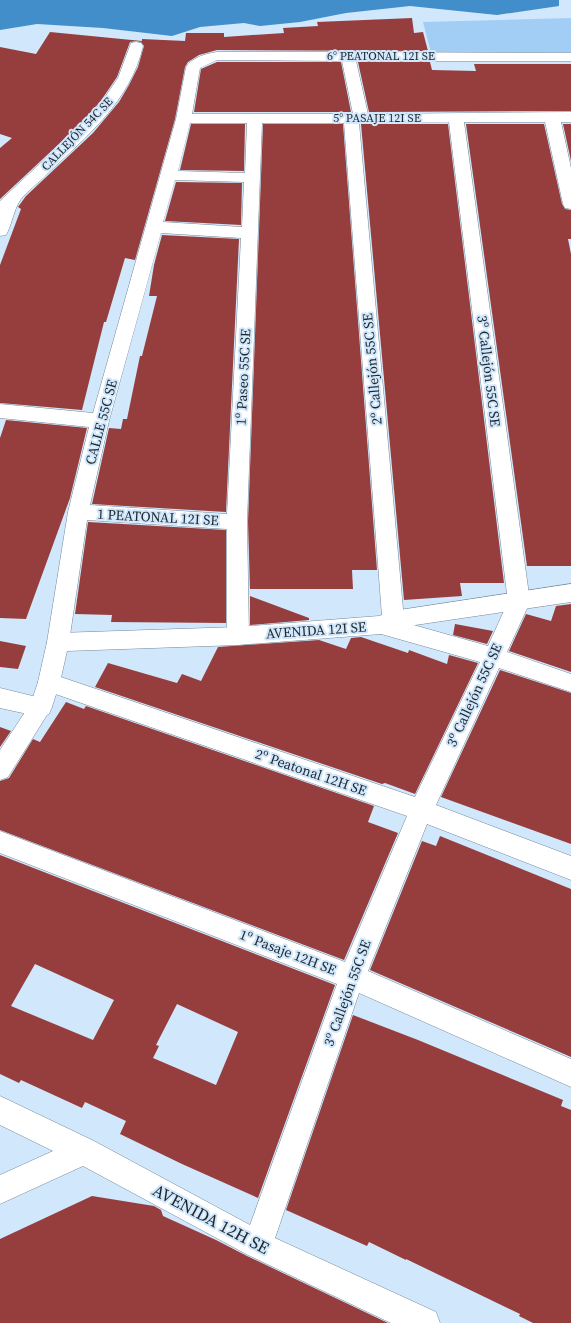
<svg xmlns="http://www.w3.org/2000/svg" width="571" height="1323" viewBox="0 0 571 1323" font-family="'Source Serif 4',serif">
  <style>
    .green { fill: #a2cef5 }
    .water { fill: #428eca }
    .building { fill: #963e3d; fill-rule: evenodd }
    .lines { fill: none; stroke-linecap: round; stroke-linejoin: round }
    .street-casing { stroke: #74899b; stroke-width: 1 }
    .secondary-casing { stroke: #74899b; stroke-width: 1 }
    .street { fill: #fff; fill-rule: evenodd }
    .secondary { fill: #fff; fill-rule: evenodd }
    .labels { text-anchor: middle; stroke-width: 4; stroke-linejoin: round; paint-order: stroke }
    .far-street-label { font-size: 12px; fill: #1e272e; stroke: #d1e7fb }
    .street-label { font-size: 14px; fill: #1e272e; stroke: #d1e7fb }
    .near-street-label { font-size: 17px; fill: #1e272e; stroke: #d1e7fb }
  </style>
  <rect width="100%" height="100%" fill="#d1e7fb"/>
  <!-- green -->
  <path class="green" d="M571,18V52L431,53L423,22Z"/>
  <!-- water -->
  <path class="water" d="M0,0H559V6L497,15L410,6L346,13L300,22L260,26L244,23L200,27L172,36L103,28L37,24L0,30Z"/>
  <!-- building -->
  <path class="building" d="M412,18L414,33L423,32L428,51L217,50L199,55L188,62L185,67L175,119L135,260L125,258L106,322H104L82,410L0,403V265L21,209L18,207L26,196L93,133L119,102L129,85L138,67L144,46L141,42L136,41L130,42L117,77L100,102L76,128L0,199V148L12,138L0,134V47L36,54L50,32L142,41V39L185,41L186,33H224V37L284,33L283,28L318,26L317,22Z
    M217,62H341L351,112H194L201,69Z
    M358,62H430L432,70L476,71L474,64H571V111L369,112Z
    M191,124H245L244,171L180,170Z
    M263,124H343L377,570H352L353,589H250L248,522Z
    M361,124H448L504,583H460L462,596L404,600Z
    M466,124H544L562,204L565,209L571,210V239H568L571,254V566H527Z
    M563,124H571V161Z
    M176,182L242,183L241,225L165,221Z
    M162,235L239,239L226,512L92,504L109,428L121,429L123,419H127L140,356H142L157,296H149L154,265Z
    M6,420L87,428L70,498L26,619L0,618V438Z
    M88,522L226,530V623L111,622L112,615L75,614Z
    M250,596L309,618V620L250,625Z
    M571,604V672L509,651L526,614L551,621L556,606Z
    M455,624L493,631L487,644L453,635Z
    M361,637L408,653L409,650L447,664L449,655L478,663L415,794L385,783L382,784L95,687L108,663L177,683L182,674L201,681L218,647L319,640L346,649L351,638Z
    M0,641L26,646L18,669L0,667Z
    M500,670L571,693V844L441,797Z
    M66,702L84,709L86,706L374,806L368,822L398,833L344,960L0,830V781L9,778L33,739L40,742Z
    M0,727L11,731L0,747Z
    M440,836L571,889V1057L370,970L422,841L436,846Z
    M0,855L335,985L258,1198L182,1164L120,1134L126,1121L85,1102L82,1108L21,1080L19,1083L0,1074ZM35,964L114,1000L93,1040L11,1006ZM177,1004L238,1032L216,1085L153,1058L159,1046L156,1045Z
    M353,1015L418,1040L563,1100L561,1106L571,1110V1323H533L519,1316L520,1314L406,1259V1260L369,1242L367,1246L286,1210Z
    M92,1196L154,1206L161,1210L163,1216L216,1240L247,1256L388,1323H0V1239Z"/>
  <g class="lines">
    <!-- street casing -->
    <g class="street-casing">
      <path id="street" d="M136,42L141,43L143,46C130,102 87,136 47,174C40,182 24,193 19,202C14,211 12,222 8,231L6,235L0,236V201L77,129L101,103L118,78L131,43Z
        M348,51L353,52L571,53V61H356L368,114L571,112V122H561L571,168V209L565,208L563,204L545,122H464L530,602L507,652L571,674V692L499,668L436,805L571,856V880L427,824L368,971L571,1059V1087L359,993L275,1238L436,1312L440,1323H391L248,1255L83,1166L0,1204V1175L53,1151L0,1125V1096L94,1141L250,1225L337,984L0,853V831L345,962L407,816L41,689L38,682L41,675L49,673L415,797L480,662L381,634L373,631L370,625L373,619L382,616L344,123H262L247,522L249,636L246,642L238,645L230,642L227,636V529L87,520L69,642L66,648L58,651L50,648L47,642L68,512L89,427L0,418V404L93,413L176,119L186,67C193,57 205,54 217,52H343ZM217,60L342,61L353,114H192L200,68ZM449,122L508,602L488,646L403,622L404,620L359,123ZM190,123H247L245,173L178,171ZM175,180L244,182L242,227L163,222ZM161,233L241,238L227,514L90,505L109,421Z
        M0,688L49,700L52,707L49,714L41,717L0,708Z"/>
    </g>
    <!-- secondary casing -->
    <g class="secondary-casing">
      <path id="secondary" d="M571,584V602L395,628L381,634L238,645L67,651L60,682L52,707L8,777L0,780V750L31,703L38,682L47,642L50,636L58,633L238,627L379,616L393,611Z"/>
    </g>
    <!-- street -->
    <use href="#street" class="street"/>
    <!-- secondary -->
    <use href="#secondary" class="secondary"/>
  </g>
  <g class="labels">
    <!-- far-street labels -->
    <g class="far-street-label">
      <text x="381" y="60">6° PEATONAL 12I SE</text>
      <text x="377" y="122">5° PASAJE 12I SE</text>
      <text transform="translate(77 134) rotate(-46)" y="4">CALLEJÓN 54C SE</text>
    </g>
    <!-- street labels -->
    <g class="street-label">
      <text transform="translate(372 369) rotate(-95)" y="5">2º Callejón 55C SE</text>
      <text transform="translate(489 371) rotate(83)" y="5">3º Callejón 55C SE</text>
      <text transform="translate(243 377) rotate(-87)" y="5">1º Paseo 55C SE</text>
      <text transform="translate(101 422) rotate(-75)" y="5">CALLE 55C SE</text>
      <text transform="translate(158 517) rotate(3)" y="5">1 PEATONAL 12I SE</text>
      <text transform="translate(316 630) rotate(-4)" y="5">AVENIDA 12I SE</text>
      <text transform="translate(474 695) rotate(-65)" y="5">3º Callejón 55C SE</text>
      <text transform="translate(311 772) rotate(19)" y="5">2º Peatonal 12H SE</text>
      <text transform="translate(288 952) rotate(21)" y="5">1º Pasaje 12H SE</text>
      <text transform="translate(347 993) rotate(-70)" y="5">3º Callejón 55C SE</text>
    </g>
    <!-- near-street labels -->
    <g class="near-street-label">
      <text transform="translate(211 1219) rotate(28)" y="6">AVENIDA 12H SE</text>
    </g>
  </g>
</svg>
